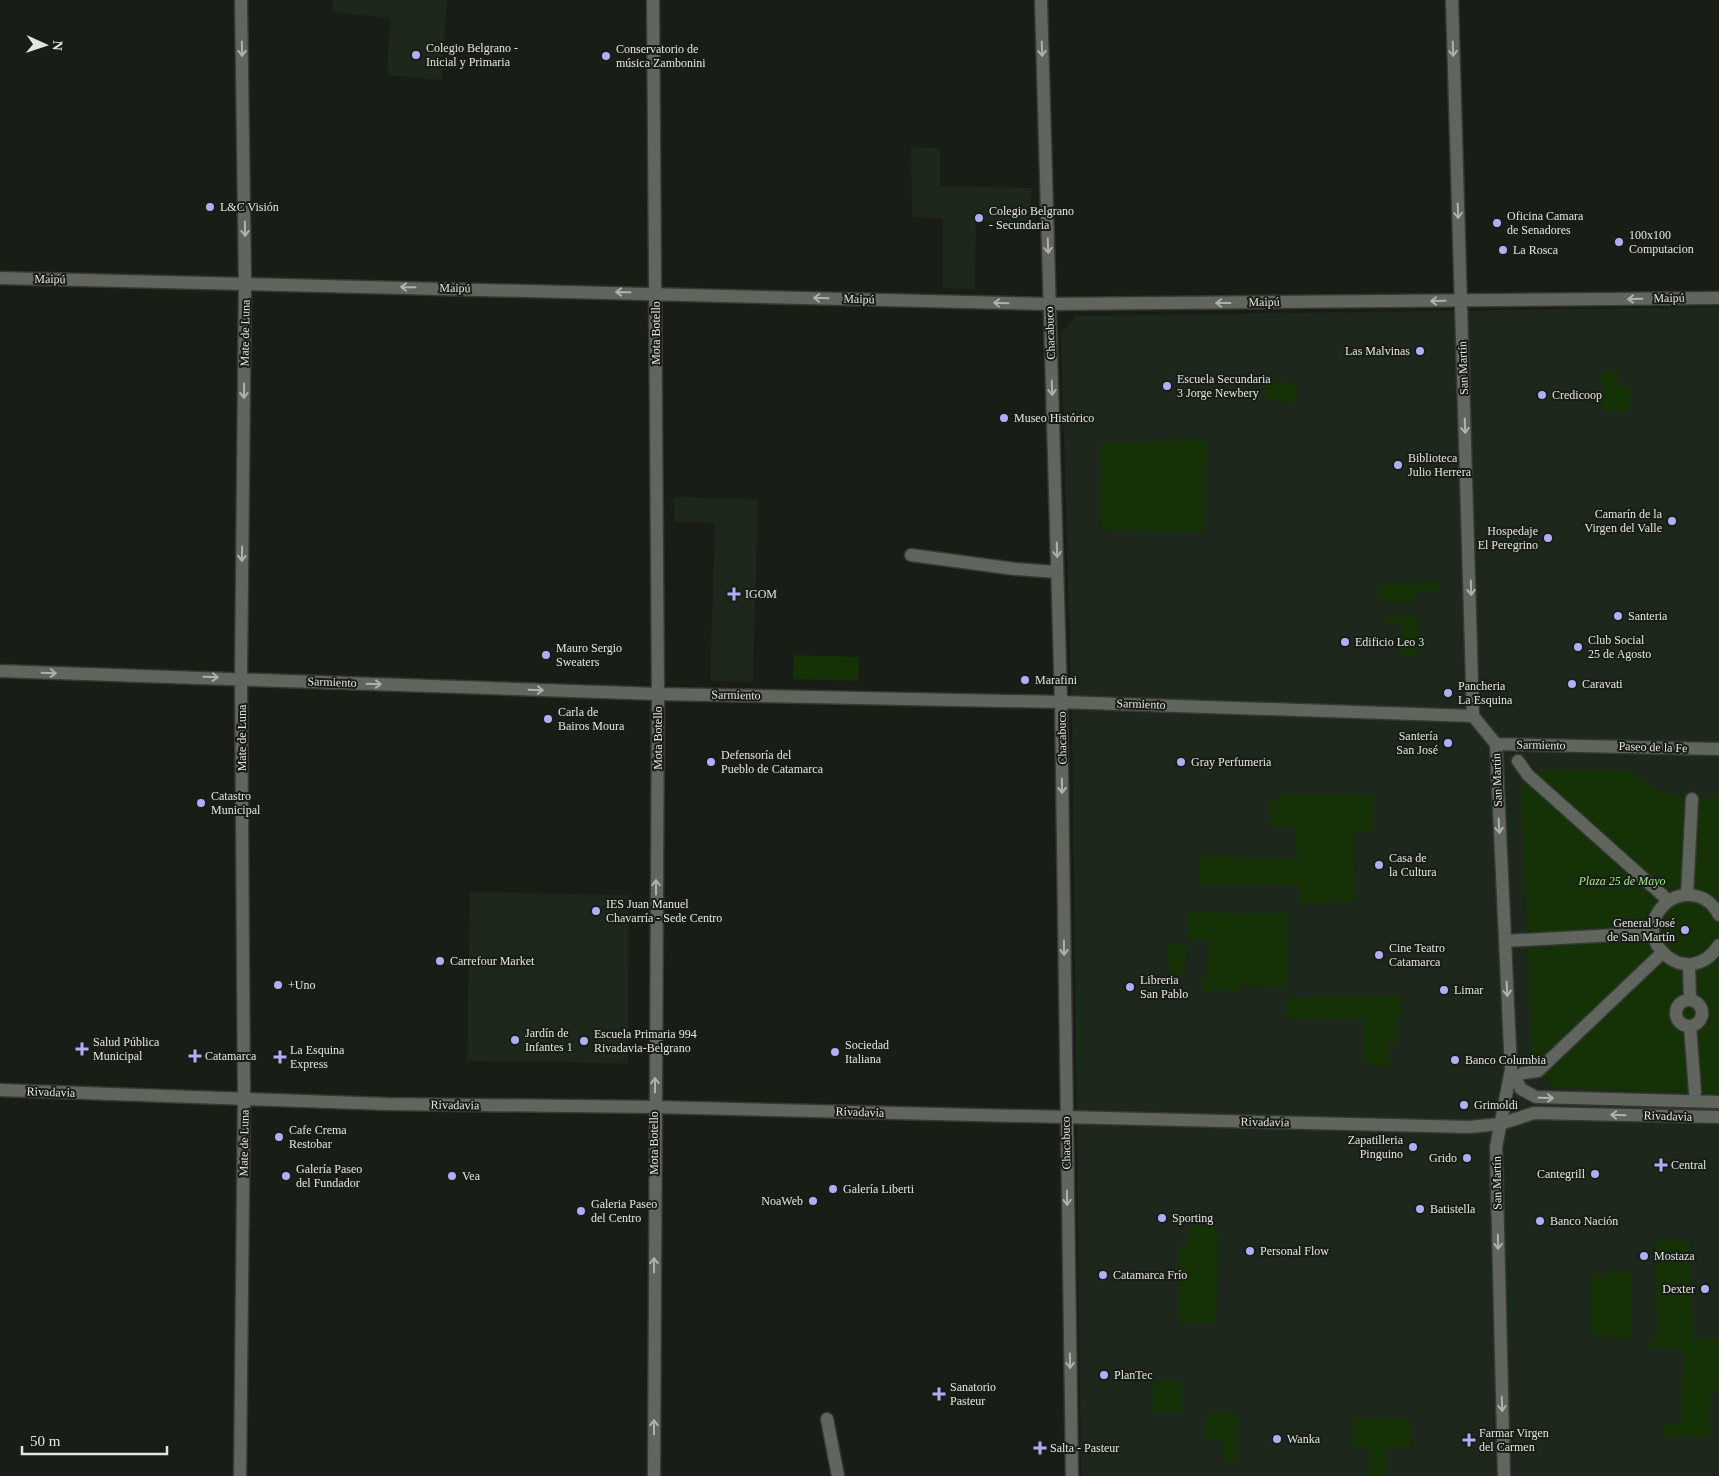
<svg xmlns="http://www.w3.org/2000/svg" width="1719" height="1476" viewBox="0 0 1719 1476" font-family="Georgia,serif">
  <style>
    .built { fill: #1e271b }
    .green { fill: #153207 }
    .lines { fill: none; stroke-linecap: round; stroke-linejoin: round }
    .minor-casing { stroke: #353834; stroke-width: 15 }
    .minor { stroke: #60665e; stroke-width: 12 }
    .oneway { stroke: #aeb2ac }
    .poi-dot { fill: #b3adf9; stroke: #181d16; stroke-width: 2 }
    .labels { text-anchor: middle; stroke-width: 4; stroke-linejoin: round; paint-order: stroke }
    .poi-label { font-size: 12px; fill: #e2e5e0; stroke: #181d16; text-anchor: start }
    .street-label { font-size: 12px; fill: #e2e5e0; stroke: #181d16 }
    .park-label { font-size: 12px; font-style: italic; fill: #a5e78b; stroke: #181d16 }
  </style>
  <rect width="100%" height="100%" fill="#181d16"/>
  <!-- built -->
  <path class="built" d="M333,0H447L442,80L387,75L390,18L332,12Z
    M911,147L940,148V186L1032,188L1030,221H976L975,289L943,288V219L912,217Z
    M1719,307V1476H1081L1072,728L1061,333L1076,316Z
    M674,497L758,499L753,682L710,681L715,523L674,522Z
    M470,892L629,895L628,1063L467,1061Z"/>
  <!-- green -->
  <path class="green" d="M1618,371V385L1629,386V411H1602L1601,372Z
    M1264,380L1297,383L1296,404L1265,399Z
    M1207,439L1204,532L1102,530L1100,443Z
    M1439,582L1440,591L1416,592V601H1379L1378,584Z
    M1385,616H1417V656H1402V623H1385Z
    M794,655L859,657L858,681L793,679Z
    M1537,770H1627L1657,790L1692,799L1719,796V1093L1555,1088L1538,1071L1532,1054L1521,783Z
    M1278,794L1372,795L1373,830H1353L1355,901L1300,904L1299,886L1199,884L1200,856L1297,858L1295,827L1270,826L1269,801L1278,802Z
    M1188,912L1289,914L1286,987L1241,985L1240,991L1211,989L1210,993H1203L1202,979H1208L1209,940L1187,938Z
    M1168,944H1187L1184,975H1169Z
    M1401,996L1402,1019H1397V1043H1388L1389,1066L1363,1065L1364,1019L1285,1018V998Z
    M1189,1226H1218L1216,1324L1180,1323V1245H1188Z
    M1656,1240L1690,1241L1693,1338L1719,1339V1390H1711L1709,1437L1662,1436L1663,1423L1681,1424L1684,1349L1650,1348L1651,1339H1657Z
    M1606,1271H1631V1338L1592,1336L1591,1276H1605Z
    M1153,1381H1182V1412L1153,1411Z
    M1206,1413L1237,1414V1461H1224V1439H1206Z
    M1353,1418L1411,1420L1410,1447L1386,1449V1476H1369V1449L1354,1448Z"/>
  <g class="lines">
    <!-- minor casing -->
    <g class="minor-casing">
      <path id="minor" d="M653,0L658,694L654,1476
        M1041,0L1061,702L1072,1476
        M1452,0L1473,716L1496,744L1511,1070L1496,1147L1504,1476
        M0,278L1049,304L1719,298
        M911,555L1015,569L1057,572
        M0,671L658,694L1061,702L1473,716
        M1496,744L1719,749
        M1518,761L1528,775L1669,901
        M1687,895L1692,799
        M1719,915C1713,903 1702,895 1688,895C1679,895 1670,899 1664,905C1628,940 1689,993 1719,945
        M1505,941L1653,933
        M1689,965L1690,1000
        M1676 1013a13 13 0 1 1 26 0a13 13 0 1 1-26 0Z
        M1690,1026L1695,1092
        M1511,1070L1521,1089L1536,1097L1719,1102
        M1523,1073L1538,1071L1662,953
        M0,1090L387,1104L655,1107L1469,1127L1500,1124L1534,1113L1719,1117
        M827,1419L838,1476
        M240,1476L244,1099L241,678L245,283L241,0"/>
    </g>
    <!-- minor -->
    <use href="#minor" class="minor"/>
  </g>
  <!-- one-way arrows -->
  <defs><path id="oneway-shaft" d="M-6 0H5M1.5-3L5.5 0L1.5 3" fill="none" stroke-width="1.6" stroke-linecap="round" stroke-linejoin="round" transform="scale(1.25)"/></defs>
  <g class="oneway">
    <use href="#oneway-shaft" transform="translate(242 49) rotate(89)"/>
    <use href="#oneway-shaft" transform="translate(1042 49) rotate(88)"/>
    <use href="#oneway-shaft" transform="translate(1453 49) rotate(88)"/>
    <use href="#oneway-shaft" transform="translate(1458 211) rotate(88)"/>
    <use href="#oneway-shaft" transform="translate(245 229) rotate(89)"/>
    <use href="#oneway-shaft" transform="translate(1048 246) rotate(88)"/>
    <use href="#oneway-shaft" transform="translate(408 287) rotate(-179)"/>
    <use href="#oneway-shaft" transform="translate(623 292) rotate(-179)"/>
    <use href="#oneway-shaft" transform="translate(821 298) rotate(-178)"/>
    <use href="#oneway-shaft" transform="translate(1635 299) rotate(179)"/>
    <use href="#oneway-shaft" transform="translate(1438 301) rotate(179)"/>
    <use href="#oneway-shaft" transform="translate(1001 303) rotate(-178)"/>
    <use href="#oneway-shaft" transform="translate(1223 303) rotate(180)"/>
    <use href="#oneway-shaft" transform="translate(1052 388) rotate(88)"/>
    <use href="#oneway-shaft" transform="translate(244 391) rotate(91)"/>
    <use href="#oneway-shaft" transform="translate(1465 426) rotate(88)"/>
    <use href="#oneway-shaft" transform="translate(1057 550) rotate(88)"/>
    <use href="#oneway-shaft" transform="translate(242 554) rotate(91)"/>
    <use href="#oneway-shaft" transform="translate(1471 588) rotate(89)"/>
    <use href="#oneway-shaft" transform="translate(49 673) rotate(2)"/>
    <use href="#oneway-shaft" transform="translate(211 677) rotate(2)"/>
    <use href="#oneway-shaft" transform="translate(374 684) rotate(2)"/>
    <use href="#oneway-shaft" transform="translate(536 690) rotate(2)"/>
    <use href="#oneway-shaft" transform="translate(1062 786) rotate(89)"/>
    <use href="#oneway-shaft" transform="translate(1499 826) rotate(87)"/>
    <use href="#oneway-shaft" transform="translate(656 887) rotate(-90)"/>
    <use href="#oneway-shaft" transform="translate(1064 948) rotate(89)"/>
    <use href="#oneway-shaft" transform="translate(1507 989) rotate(87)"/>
    <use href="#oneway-shaft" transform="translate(655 1085) rotate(-90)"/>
    <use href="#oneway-shaft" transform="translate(1546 1098) rotate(1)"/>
    <use href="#oneway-shaft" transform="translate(1618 1115) rotate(-178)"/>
    <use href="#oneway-shaft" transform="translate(1067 1198) rotate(89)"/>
    <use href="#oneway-shaft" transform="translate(1498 1242) rotate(89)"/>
    <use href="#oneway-shaft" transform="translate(654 1265) rotate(-90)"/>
    <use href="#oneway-shaft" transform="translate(1070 1361) rotate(89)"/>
    <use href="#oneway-shaft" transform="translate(1502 1404) rotate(88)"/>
    <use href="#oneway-shaft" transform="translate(654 1427) rotate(-90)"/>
  </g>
  <!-- markers -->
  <g class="poi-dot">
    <circle cx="416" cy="55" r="5"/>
    <circle cx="606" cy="56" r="5"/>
    <circle cx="210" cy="207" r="5"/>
    <circle cx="979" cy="218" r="5"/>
    <circle cx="1497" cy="223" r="5"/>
    <circle cx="1619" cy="242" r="5"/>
    <circle cx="1503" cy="250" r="5"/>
    <circle cx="1420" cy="351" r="5"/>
    <circle cx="1167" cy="386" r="5"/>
    <circle cx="1542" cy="395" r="5"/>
    <circle cx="1004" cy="418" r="5"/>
    <circle cx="1398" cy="465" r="5"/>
    <circle cx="1672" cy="521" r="5"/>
    <circle cx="1548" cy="538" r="5"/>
    <path d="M731.5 586.5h5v5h5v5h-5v5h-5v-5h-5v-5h5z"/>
    <circle cx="1618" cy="616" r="5"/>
    <circle cx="1345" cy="642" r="5"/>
    <circle cx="1578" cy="647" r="5"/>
    <circle cx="546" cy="655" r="5"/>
    <circle cx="1025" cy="680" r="5"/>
    <circle cx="1572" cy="684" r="5"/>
    <circle cx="1448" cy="693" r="5"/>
    <circle cx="548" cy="719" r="5"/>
    <circle cx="1448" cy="743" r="5"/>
    <circle cx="711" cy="762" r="5"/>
    <circle cx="1181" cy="762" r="5"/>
    <circle cx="201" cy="803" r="5"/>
    <circle cx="1379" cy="865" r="5"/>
    <circle cx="596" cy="911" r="5"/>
    <circle cx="1685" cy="930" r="5"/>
    <circle cx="1379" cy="955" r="5"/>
    <circle cx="440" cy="961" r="5"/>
    <circle cx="278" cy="985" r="5"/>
    <circle cx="1130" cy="987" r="5"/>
    <circle cx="1444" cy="990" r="5"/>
    <circle cx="515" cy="1040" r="5"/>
    <circle cx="584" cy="1041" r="5"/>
    <path d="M79.5 1041.5h5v5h5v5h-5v5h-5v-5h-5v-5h5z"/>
    <circle cx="835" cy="1052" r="5"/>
    <path d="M192.5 1048.5h5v5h5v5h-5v5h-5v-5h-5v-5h5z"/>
    <path d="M277.5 1049.5h5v5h5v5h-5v5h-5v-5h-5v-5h5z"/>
    <circle cx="1455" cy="1060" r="5"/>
    <circle cx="1464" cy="1105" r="5"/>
    <circle cx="279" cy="1137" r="5"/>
    <circle cx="1413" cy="1147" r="5"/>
    <circle cx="1467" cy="1158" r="5"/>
    <path d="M1658.5 1157.5h5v5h5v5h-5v5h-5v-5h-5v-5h5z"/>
    <circle cx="1595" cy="1174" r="5"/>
    <circle cx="286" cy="1176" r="5"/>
    <circle cx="452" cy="1176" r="5"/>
    <circle cx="833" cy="1189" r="5"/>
    <circle cx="813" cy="1201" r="5"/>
    <circle cx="1420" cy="1209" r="5"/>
    <circle cx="581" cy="1211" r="5"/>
    <circle cx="1162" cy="1218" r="5"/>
    <circle cx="1540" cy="1221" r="5"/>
    <circle cx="1250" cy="1251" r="5"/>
    <circle cx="1644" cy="1256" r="5"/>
    <circle cx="1103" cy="1275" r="5"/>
    <circle cx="1705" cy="1289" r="5"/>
    <circle cx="1104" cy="1375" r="5"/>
    <path d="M936.5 1386.5h5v5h5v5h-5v5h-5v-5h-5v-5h5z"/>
    <circle cx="1277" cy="1439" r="5"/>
    <path d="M1466.5 1432.5h5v5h5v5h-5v5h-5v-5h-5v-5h5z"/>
    <path d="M1037.5 1440.5h5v5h5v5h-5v5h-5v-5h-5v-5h5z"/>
  </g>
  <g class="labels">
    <!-- poi labels -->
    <g class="poi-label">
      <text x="426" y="52">Colegio Belgrano -<tspan x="426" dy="14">Inicial y Primaria</tspan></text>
      <text x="616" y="53">Conservatorio de<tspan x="616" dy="14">música Zambonini</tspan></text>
      <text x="220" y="211">L&amp;C Visión</text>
      <text x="989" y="215">Colegio Belgrano<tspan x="989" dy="14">- Secundaria</tspan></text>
      <text x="1507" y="220">Oficina Camara<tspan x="1507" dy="14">de Senadores</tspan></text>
      <text x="1629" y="239">100x100<tspan x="1629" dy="14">Computacion</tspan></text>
      <text x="1513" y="254">La Rosca</text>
      <text x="1410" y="355" text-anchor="end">Las Malvinas</text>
      <text x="1177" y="383">Escuela Secundaria<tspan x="1177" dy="14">3 Jorge Newbery</tspan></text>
      <text x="1552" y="399">Credicoop</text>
      <text x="1014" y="422">Museo Histórico</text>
      <text x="1408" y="462">Biblioteca<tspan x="1408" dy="14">Julio Herrera</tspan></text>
      <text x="1662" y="518" text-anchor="end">Camarín de la<tspan x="1662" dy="14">Virgen del Valle</tspan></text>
      <text x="1538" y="535" text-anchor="end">Hospedaje<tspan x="1538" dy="14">El Peregrino</tspan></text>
      <text x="745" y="598">IGOM</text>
      <text x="1628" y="620">Santeria</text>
      <text x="1588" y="644">Club Social<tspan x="1588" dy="14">25 de Agosto</tspan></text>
      <text x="1355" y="646">Edificio Leo 3</text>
      <text x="556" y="652">Mauro Sergio<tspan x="556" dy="14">Sweaters</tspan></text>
      <text x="1035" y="684">Marafini</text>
      <text x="1582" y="688">Caravati</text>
      <text x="1458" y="690">Pancheria<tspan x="1458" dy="14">La Esquina</tspan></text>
      <text x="558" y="716">Carla de<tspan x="558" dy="14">Bairos Moura</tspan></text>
      <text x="1438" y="740" text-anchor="end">Santería<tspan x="1438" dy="14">San José</tspan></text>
      <text x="721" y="759">Defensoría del<tspan x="721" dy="14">Pueblo de Catamarca</tspan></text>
      <text x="1191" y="766">Gray Perfumeria</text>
      <text x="211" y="800">Catastro<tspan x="211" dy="14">Municipal</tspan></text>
      <text x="1389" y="862">Casa de<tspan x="1389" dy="14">la Cultura</tspan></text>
      <text x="606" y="908">IES Juan Manuel<tspan x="606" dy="14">Chavarría - Sede Centro</tspan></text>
      <text x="1675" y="927" text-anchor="end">General José<tspan x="1675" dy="14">de San Martín</tspan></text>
      <text x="1389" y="952">Cine Teatro<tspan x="1389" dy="14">Catamarca</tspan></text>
      <text x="450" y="965">Carrefour Market</text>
      <text x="1140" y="984">Libreria<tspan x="1140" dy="14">San Pablo</tspan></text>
      <text x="288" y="989">+Uno</text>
      <text x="1454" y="994">Limar</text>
      <text x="525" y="1037">Jardín de<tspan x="525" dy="14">Infantes 1</tspan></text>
      <text x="594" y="1038">Escuela Primaria 994<tspan x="594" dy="14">Rivadavia-Belgrano</tspan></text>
      <text x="93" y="1046">Salud Pública<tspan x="93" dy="14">Municipal</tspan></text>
      <text x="845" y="1049">Sociedad<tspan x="845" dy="14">Italiana</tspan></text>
      <text x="290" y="1054">La Esquina<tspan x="290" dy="14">Express</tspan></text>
      <text x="205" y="1060">Catamarca</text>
      <text x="1465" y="1064">Banco Columbia</text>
      <text x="1474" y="1109">Grimoldi</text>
      <text x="289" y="1134">Cafe Crema<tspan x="289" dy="14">Restobar</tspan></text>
      <text x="1403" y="1144" text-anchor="end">Zapatilleria<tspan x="1403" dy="14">Pinguino</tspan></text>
      <text x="1457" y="1162" text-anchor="end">Grido</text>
      <text x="1671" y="1169">Central</text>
      <text x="296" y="1173">Galería Paseo<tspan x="296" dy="14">del Fundador</tspan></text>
      <text x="1585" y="1178" text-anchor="end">Cantegrill</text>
      <text x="462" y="1180">Vea</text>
      <text x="843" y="1193">Galería Liberti</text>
      <text x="803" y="1205" text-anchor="end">NoaWeb</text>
      <text x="591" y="1208">Galeria Paseo<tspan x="591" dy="14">del Centro</tspan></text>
      <text x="1430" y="1213">Batistella</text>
      <text x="1172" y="1222">Sporting</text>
      <text x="1550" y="1225">Banco Nación</text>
      <text x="1260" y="1255">Personal Flow</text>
      <text x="1654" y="1260">Mostaza</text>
      <text x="1113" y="1279">Catamarca Frío</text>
      <text x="1695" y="1293" text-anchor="end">Dexter</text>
      <text x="1114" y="1379">PlanTec</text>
      <text x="950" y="1391">Sanatorio<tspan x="950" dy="14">Pasteur</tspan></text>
      <text x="1479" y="1437">Farmar Virgen<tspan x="1479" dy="14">del Carmen</tspan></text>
      <text x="1287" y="1443">Wanka</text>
      <text x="1050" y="1452">Salta - Pasteur</text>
    </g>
    <!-- street labels -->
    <g class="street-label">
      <text transform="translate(50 279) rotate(1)" y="4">Maipú</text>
      <text transform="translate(455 288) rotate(1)" y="4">Maipú</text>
      <text transform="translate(1669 298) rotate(-1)" y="4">Maipú</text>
      <text transform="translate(859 299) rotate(2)" y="4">Maipú</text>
      <text transform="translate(1264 302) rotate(-1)" y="4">Maipú</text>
      <text transform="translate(245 333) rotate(-89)" y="4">Mate de Luna</text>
      <text transform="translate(656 333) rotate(-90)" y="4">Mota Botello</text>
      <text transform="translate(1050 333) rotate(-92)" y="4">Chacabuco</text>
      <text transform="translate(1463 368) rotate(-92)" y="4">San Martín</text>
      <text transform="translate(332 682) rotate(2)" y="4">Sarmiento</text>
      <text transform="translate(736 695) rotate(1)" y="4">Sarmiento</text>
      <text transform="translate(1141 704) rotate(2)" y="4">Sarmiento</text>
      <text transform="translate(242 738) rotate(-90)" y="4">Mate de Luna</text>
      <text transform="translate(658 738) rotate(-90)" y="4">Mota Botello</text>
      <text transform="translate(1062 738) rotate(-91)" y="4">Chacabuco</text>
      <text transform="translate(1541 745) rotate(1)" y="4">Sarmiento</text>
      <text transform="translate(1653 747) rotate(2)" y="4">Paseo de la Fe</text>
      <text transform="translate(1497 780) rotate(-92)" y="4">San Martín</text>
      <text transform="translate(51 1092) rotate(2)" y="4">Rivadavia</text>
      <text transform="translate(455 1105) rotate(1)" y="4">Rivadavia</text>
      <text transform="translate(860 1112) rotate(2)" y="4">Rivadavia</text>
      <text transform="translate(1668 1116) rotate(2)" y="4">Rivadavia</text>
      <text transform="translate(1265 1122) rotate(1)" y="4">Rivadavia</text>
      <text transform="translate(244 1143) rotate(-89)" y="4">Mate de Luna</text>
      <text transform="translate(654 1143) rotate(-90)" y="4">Mota Botello</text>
      <text transform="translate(1066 1143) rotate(-91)" y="4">Chacabuco</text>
      <text transform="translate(1497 1183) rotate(-91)" y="4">San Martín</text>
    </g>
    <!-- park labels -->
    <g class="park-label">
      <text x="1622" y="885">Plaza 25 de Mayo</text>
    </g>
  </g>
  <!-- north arrow -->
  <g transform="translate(45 45) rotate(93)" stroke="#181d16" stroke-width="4" paint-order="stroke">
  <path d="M0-4L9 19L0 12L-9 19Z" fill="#e2e5e0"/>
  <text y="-8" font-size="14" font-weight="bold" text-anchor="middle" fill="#e2e5e0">N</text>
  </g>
  <!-- scale -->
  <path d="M22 1446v8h145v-8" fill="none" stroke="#e2e5e0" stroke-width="2.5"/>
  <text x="30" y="1446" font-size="15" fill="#e2e5e0" stroke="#181d16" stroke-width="4" paint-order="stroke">50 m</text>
</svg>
